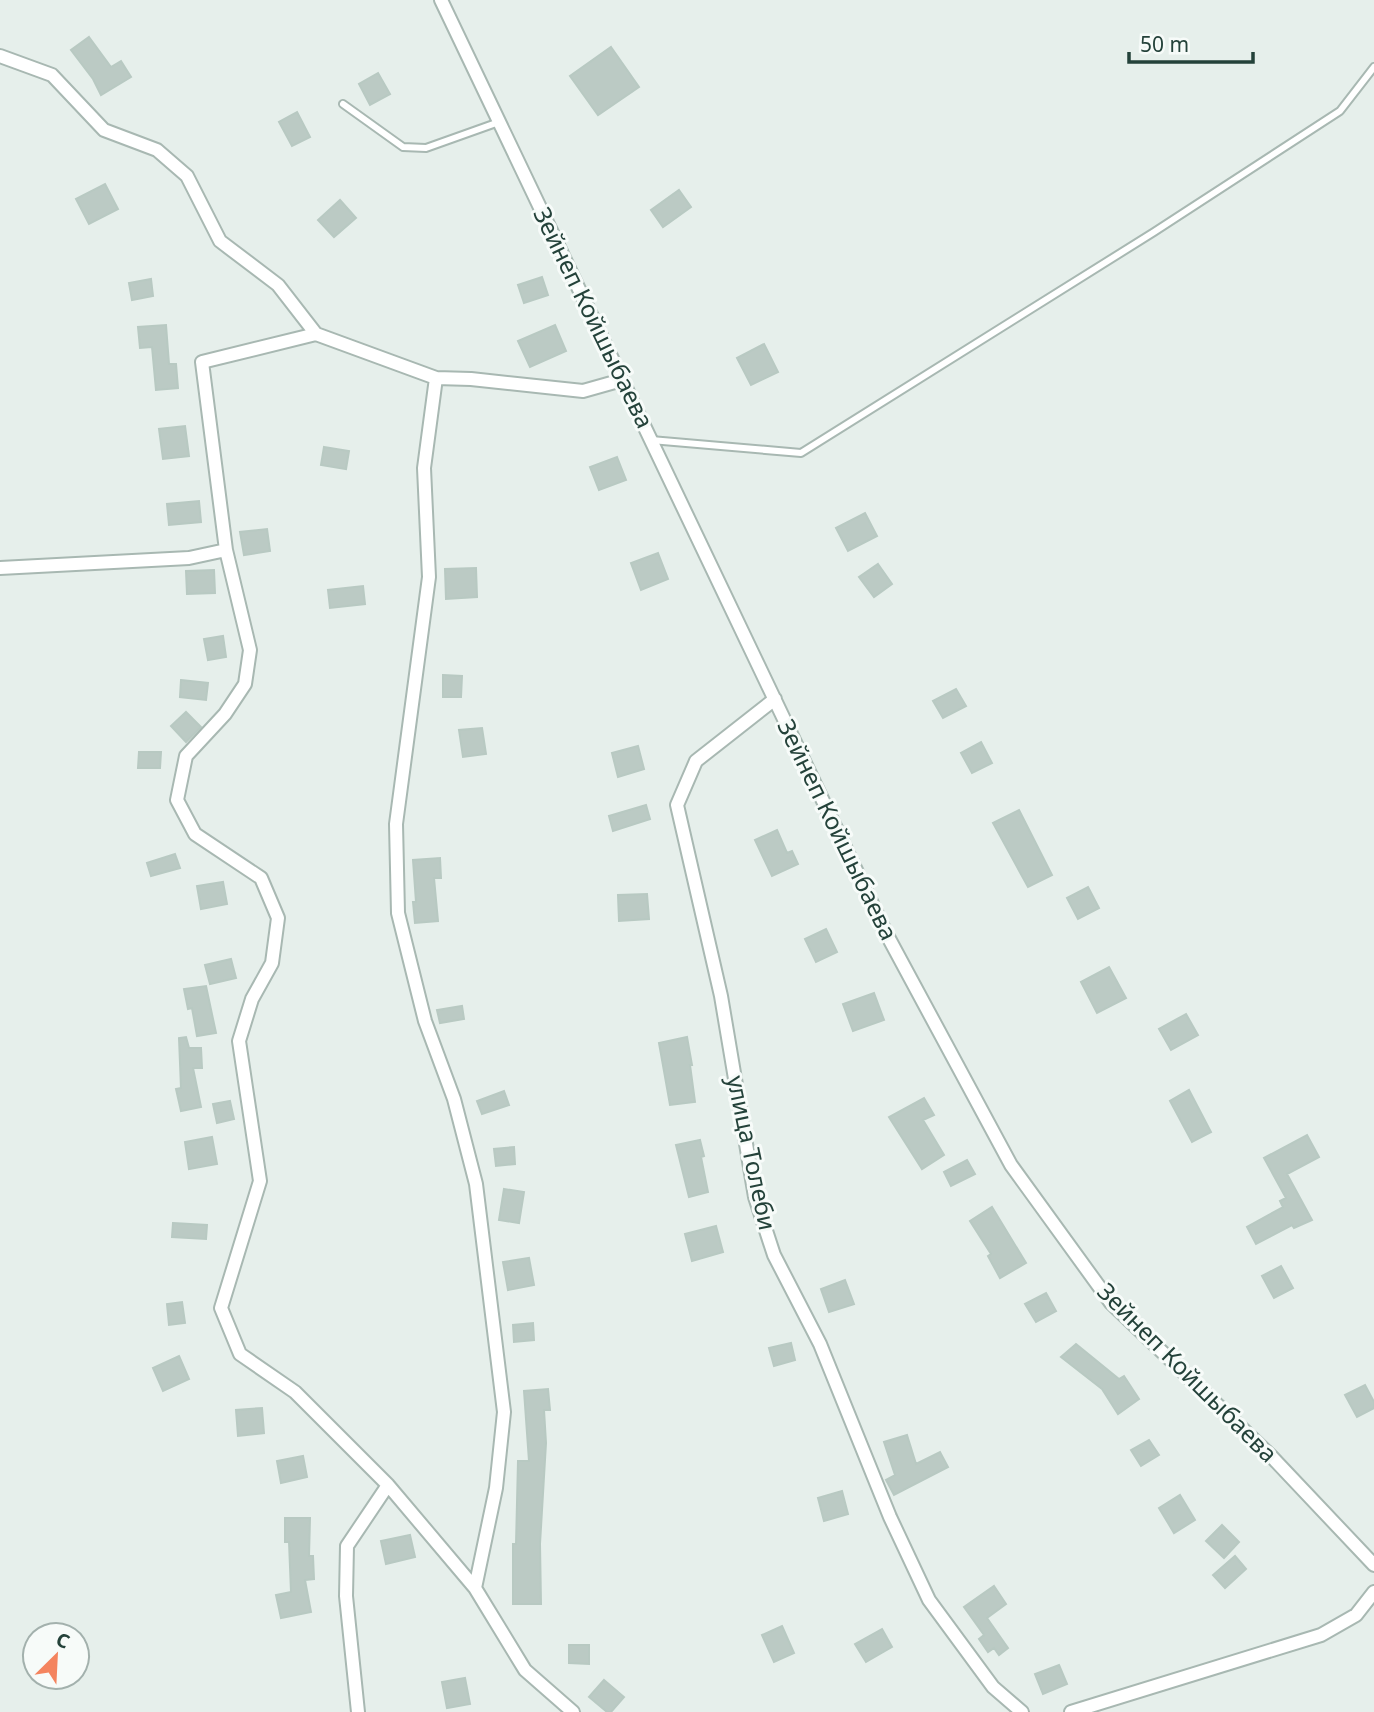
<svg xmlns="http://www.w3.org/2000/svg" width="1374" height="1712" viewBox="0 0 1374 1712" font-family="'Noto Sans',sans-serif">
  <style>
    .building { fill: #bbcac4; stroke: #b8c9c2; stroke-width: 2 }
    .lines { fill: none; stroke-linecap: round; stroke-linejoin: round }
    .lane-casing { stroke: #a8b8b2; stroke-width: 10 }
    .street-casing { stroke: #a8b8b2; stroke-width: 16 }
    .lane { stroke: #fff; stroke-width: 6 }
    .street { stroke: #fff; stroke-width: 12 }
    .labels { text-anchor: middle; stroke-width: 6; stroke-linejoin: round; paint-order: stroke }
    .street-label { font-size: 24px; fill: #24423a; stroke: #f7fbf9 }
  </style>
  <rect width="100%" height="100%" fill="#e6efeb"/>
  <!-- building -->
  <path class="building" d="M89,37L111,67L121,61L131,77L101,95L93,79L71,50Z
    M611,47L639,87L598,115L570,76Z
    M378,73L390,94L370,105L359,84Z
    M297,112L310,137L292,146L279,122Z
    M105,184L118,209L89,224L76,199Z
    M679,190L691,207L663,227L651,210Z
    M340,200L356,218L334,237L318,220Z
    M542,277L548,295L524,303L518,285Z
    M151,279L153,296L132,300L129,283Z
    M166,325L169,364H176L178,388L156,390L152,347L140,348L138,327Z
    M555,325L566,351L530,367L518,341Z
    M764,344L778,372L751,385L737,358Z
    M185,426L189,456L163,459L159,429Z
    M324,447L349,451L346,469L321,465Z
    M617,457L626,480L599,490L590,467Z
    M199,501L201,522L169,525L167,504Z
    M865,513L877,536L848,551L836,528Z
    M267,529L270,551L244,555L240,532Z
    M658,553L668,579L641,590L631,563Z
    M878,564L892,584L874,597L859,577Z
    M476,568L477,597L446,599L445,569Z
    M214,570L215,593L187,594L186,571Z
    M363,586L365,604L330,608L328,590Z
    M223,636L226,657L208,660L204,639Z
    M443,675L462,676L461,697H443Z
    M181,680L208,683L206,700L180,697Z
    M956,689L966,706L943,718L933,701Z
    M186,712L201,727L186,742L171,726Z
    M482,728L486,754L463,757L459,730Z
    M981,742L992,763L972,773L961,753Z
    M638,746L644,769L618,777L612,753Z
    M139,752H161L160,768H138Z
    M646,805L650,819L613,831L609,816Z
    M1019,810L1052,875L1028,887L993,823Z
    M777,830L787,853L792,851L798,864L772,876L755,840Z
    M175,854L180,868L151,876L147,863Z
    M440,858L441,878H434L438,921L415,923L413,902H416L413,860Z
    M223,882L227,904L201,909L197,886Z
    M1088,887L1099,908L1078,919L1067,898Z
    M647,894L649,919L619,921L618,895Z
    M826,929L837,952L816,962L805,939Z
    M231,959L236,978L210,984L205,965Z
    M1109,967L1126,998L1097,1013L1081,982Z
    M206,986L216,1033L197,1036L192,1008L188,1009L184,989Z
    M874,993L884,1020L853,1031L843,1004Z
    M462,1006L464,1019L440,1023L437,1010Z
    M1186,1014L1198,1035L1171,1050L1159,1029Z
    M186,1037L189,1048H201L202,1068H193L201,1107L181,1111L176,1089L181,1088L179,1038Z
    M687,1037L692,1065H690L695,1102L670,1105L659,1043Z
    M1189,1090L1211,1132L1192,1142L1170,1101Z
    M504,1091L509,1105L482,1114L477,1101Z
    M924,1098L934,1115L923,1120L944,1155L922,1169L889,1117Z
    M230,1101L234,1119L217,1123L213,1104Z
    M1307,1135L1319,1157L1287,1174L1312,1220L1294,1228L1292,1225L1256,1244L1247,1227L1283,1207L1280,1201L1286,1198L1264,1158Z
    M212,1137L217,1164L189,1169L185,1142Z
    M700,1140L704,1156L701,1157L708,1192L689,1197L676,1145Z
    M514,1147L515,1164L496,1166L494,1149Z
    M967,1160L975,1174L951,1186L944,1172Z
    M504,1189L524,1192L519,1223L499,1220Z
    M992,1207L1026,1263L1000,1278L988,1256L991,1254L970,1221Z
    M173,1223L207,1225L206,1239L172,1237Z
    M716,1226L723,1252L692,1261L685,1234Z
    M529,1258L534,1285L508,1290L503,1262Z
    M1281,1266L1293,1288L1274,1298L1262,1276Z
    M845,1280L854,1304L829,1312L821,1289Z
    M1046,1293L1056,1311L1036,1322L1025,1304Z
    M182,1302L185,1323L169,1325L167,1304Z
    M533,1323L534,1340L514,1342L513,1325Z
    M791,1343L795,1360L774,1366L769,1348Z
    M1076,1344L1119,1379L1124,1376L1139,1399L1118,1414L1102,1389L1061,1357Z
    M179,1356L189,1379L163,1391L153,1368Z
    M1365,1385L1374,1402V1408L1357,1417L1345,1395Z
    M548,1389L550,1410H544L546,1443L540,1544L541,1604H513V1544H516L518,1461H529L524,1391Z
    M262,1408L264,1433L238,1436L236,1410Z
    M907,1435L916,1464L940,1452L948,1467L894,1495L886,1480L895,1475L884,1442Z
    M1149,1440L1159,1455L1141,1466L1131,1450Z
    M303,1456L307,1477L281,1483L277,1461Z
    M842,1491L848,1514L824,1521L818,1498Z
    M1180,1495L1195,1520L1174,1533L1159,1508Z
    M285,1518H310L309,1556H313L314,1579L305,1580L311,1612L281,1618L276,1595L291,1592L289,1542H285Z
    M1222,1525L1239,1542L1224,1558L1206,1541Z
    M410,1535L415,1557L386,1564L381,1541Z
    M1235,1556L1246,1569L1225,1588L1213,1575Z
    M994,1586L1006,1604L987,1618L1008,1648L999,1655L994,1648L988,1652L979,1639L984,1635L964,1607Z
    M782,1626L794,1653L774,1662L762,1635Z
    M882,1629L892,1647L866,1662L855,1644Z
    M569,1645H589V1664L569,1663Z
    M1059,1665L1067,1684L1043,1694L1035,1674Z
    M465,1678L470,1704L447,1708L442,1682Z
    M604,1680L624,1697L611,1712H607L589,1697Z"/>
  <g class="lines">
    <!-- lane casing -->
    <g class="lane-casing">
      <path id="lane" d="M343,104L403,147L426,148L499,122
        M651,440L801,453L1154,232L1340,111L1374,67"/>
    </g>
    <!-- street casing -->
    <g class="street-casing">
      <path id="street" d="M441,0L886,933L1011,1165L1111,1303L1271,1456L1374,1565
        M0,56L52,75L104,130L157,150L187,176L220,241L278,285L316,334L436,378L471,379L583,391L622,380
        M316,334L202,362L226,550L250,650L245,684L225,714L186,756L177,800L195,834L261,878L278,918L272,963L252,999L239,1041L260,1181L221,1308L240,1354L295,1392L388,1485L475,1588L525,1670L573,1712
        M436,378L424,468L429,577L396,824L398,913L425,1021L454,1099L476,1184L504,1412L496,1488L475,1588
        M0,568L189,558L226,550
        M775,699L696,761L677,805L721,996L755,1197L774,1255L820,1344L890,1517L929,1600L993,1687L1022,1712
        M358,1712L346,1596L347,1546L388,1485
        M1071,1712L1321,1635L1356,1615L1374,1592"/>
    </g>
    <!-- lane -->
    <use href="#lane" class="lane"/>
    <!-- street -->
    <use href="#street" class="street"/>
  </g>
  <g class="labels">
    <!-- street labels -->
    <g class="street-label">
      <text transform="translate(593 318) rotate(64)" y="8">Зейнеп Койшыбаева</text>
      <text transform="translate(837 830) rotate(64)" y="8">Зейнеп Койшыбаева</text>
      <text transform="translate(751 1153) rotate(78)" y="8">улица Толеби</text>
      <text transform="translate(1187 1373) rotate(45)" y="8">Зейнеп Койшыбаева</text>
    </g>
  </g>
  <!-- north arrow -->
  <g transform="translate(56 1656) rotate(24)"><circle r="33" fill="#f7fbf9" stroke="#a3b1ad" stroke-width="2"/>
  <path d="M0-5L12 26L0 18L-12 26Z" fill="#f4845f"/>
  <text y="-10" font-size="19" font-weight="bold" text-anchor="middle" fill="#24423a">С</text>
  </g>
  <!-- scale -->
  <path d="M1129 52v10h124v-10" fill="none" stroke="#24423a" stroke-width="3.5"/>
  <text x="1140" y="52" font-size="21" fill="#24423a" stroke="#f7fbf9" stroke-width="5" paint-order="stroke">50 m</text>
</svg>
